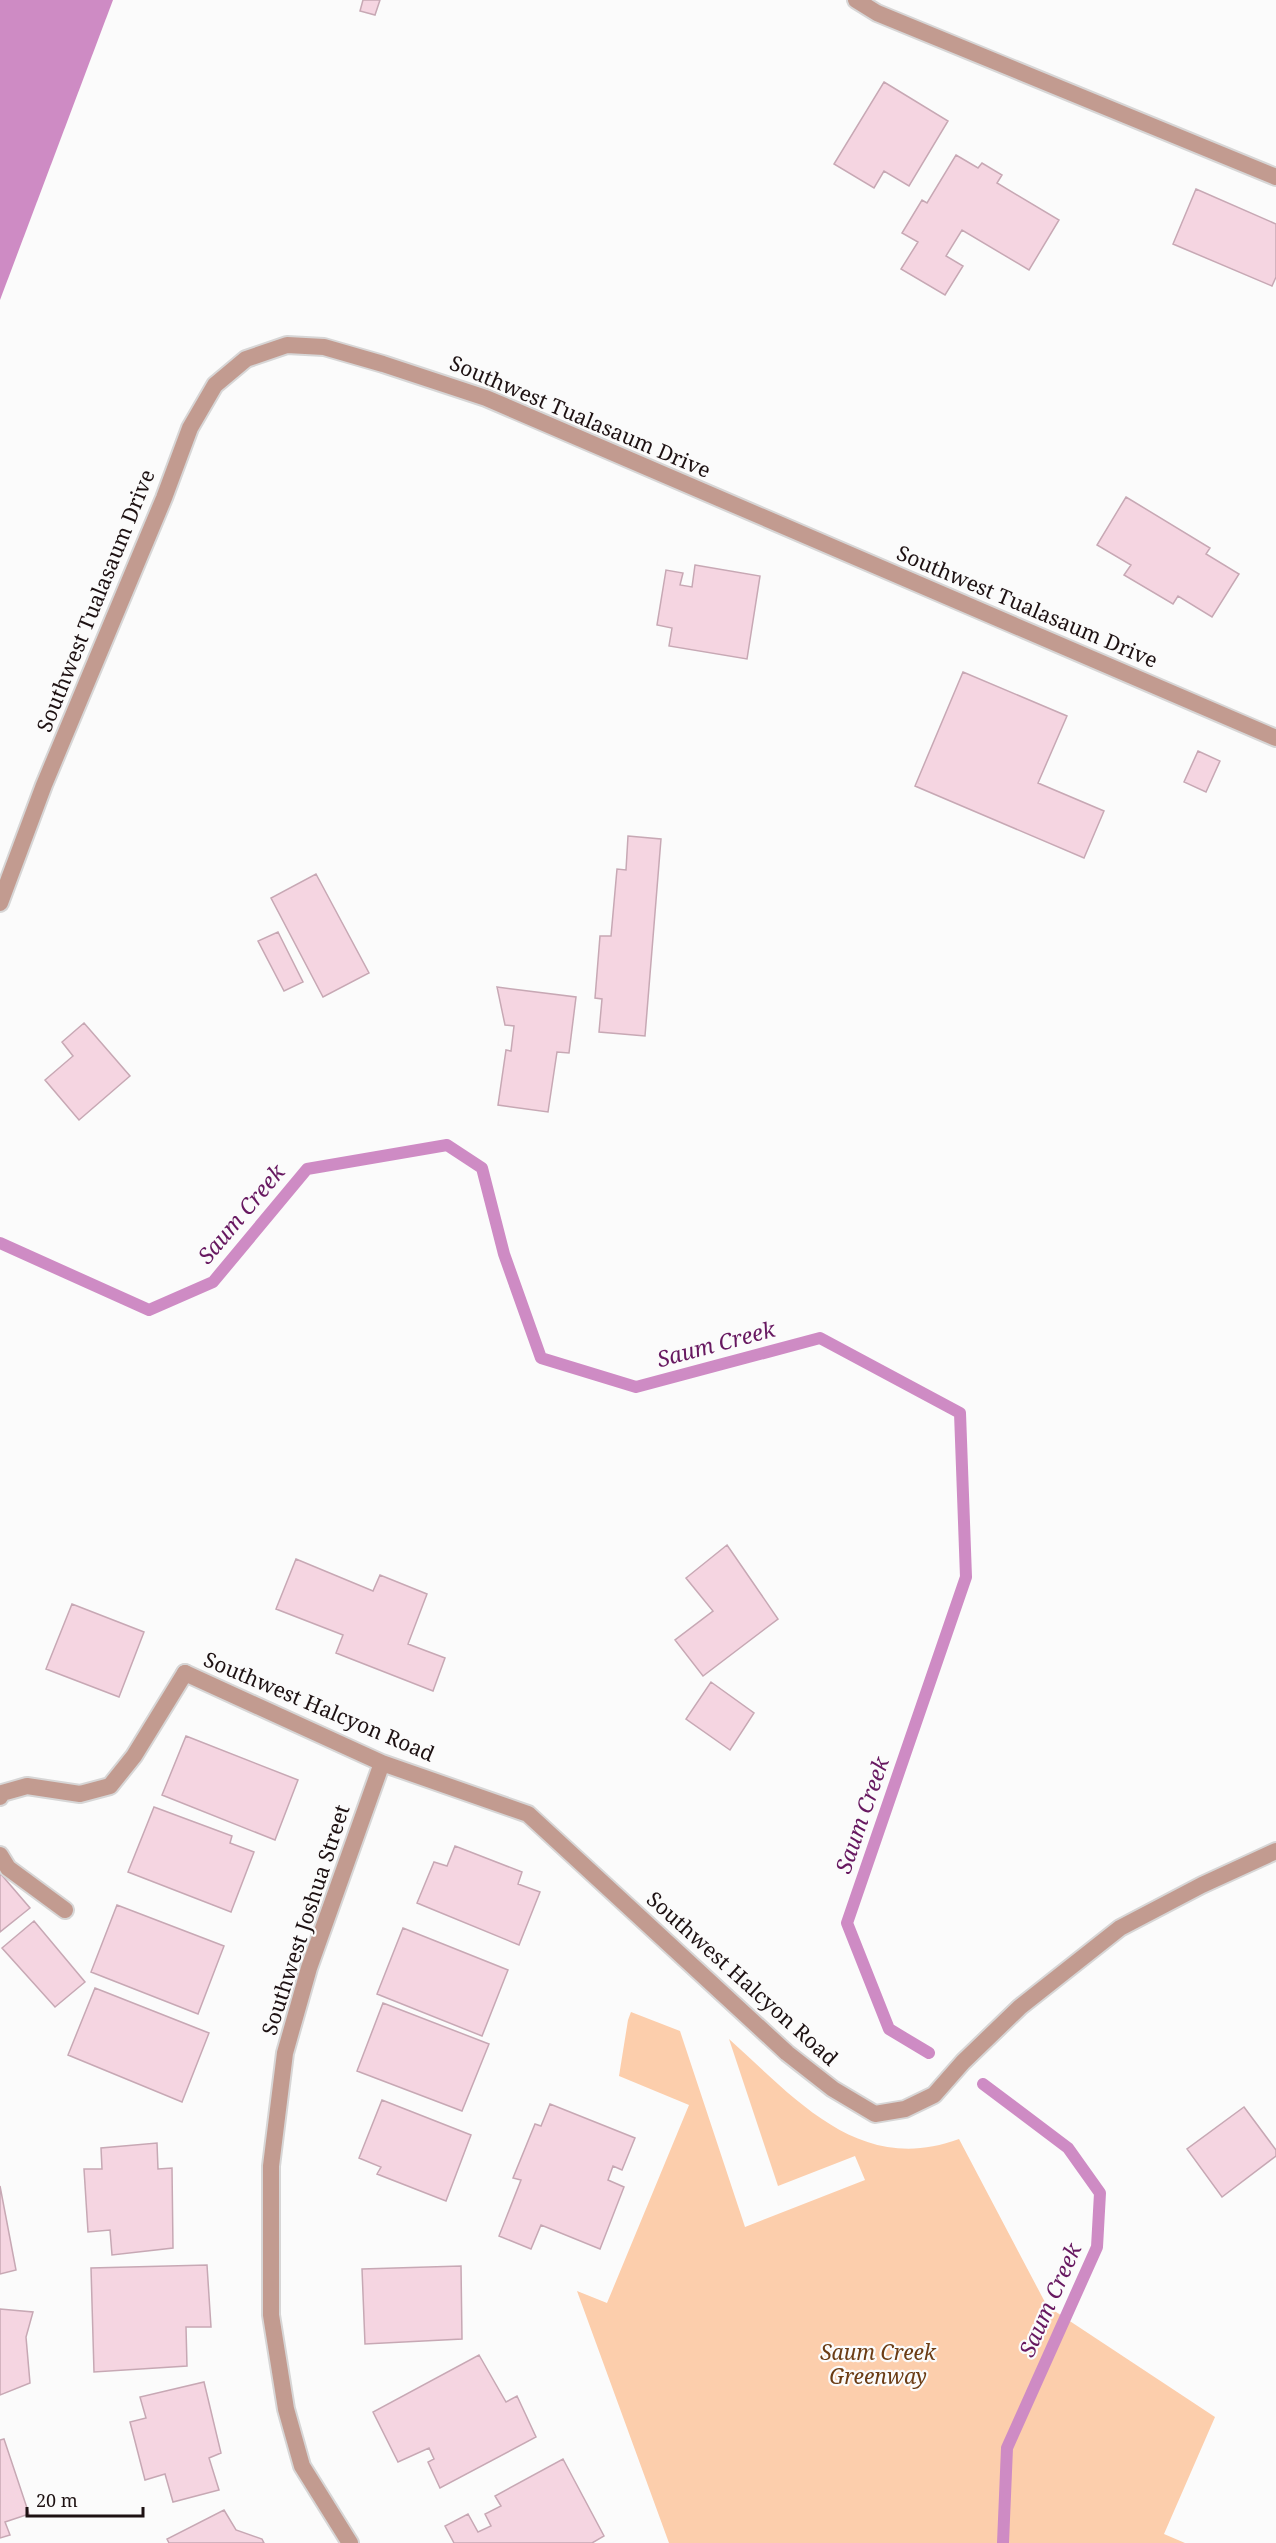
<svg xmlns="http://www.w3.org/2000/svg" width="1276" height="2543" viewBox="0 0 1276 2543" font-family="'Noto Serif',serif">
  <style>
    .green { fill: #fcceac }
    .water { fill: #ce8bc4 }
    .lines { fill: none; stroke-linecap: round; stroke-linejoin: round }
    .stream { stroke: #ce8bc4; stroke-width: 12 }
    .building { fill: #f5d5e1; stroke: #c7a8b4; stroke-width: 1.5 }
    .service-casing { stroke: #d7d6d6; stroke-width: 20 }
    .minor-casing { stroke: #d7d6d6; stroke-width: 20 }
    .service { stroke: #c29b90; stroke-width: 16 }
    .minor { stroke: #c29b90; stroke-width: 16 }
    .labels { text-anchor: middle; stroke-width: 4.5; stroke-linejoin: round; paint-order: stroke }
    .street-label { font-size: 21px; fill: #1d1112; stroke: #fbfbfb }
    .park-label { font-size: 21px; font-style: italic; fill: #6b3c14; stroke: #fbfbfb }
    .water-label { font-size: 22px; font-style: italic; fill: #671860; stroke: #fbfbfb }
  </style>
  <rect width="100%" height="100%" fill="#fbfbfb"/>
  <!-- green -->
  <path class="green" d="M631,2012L680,2031L745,2227L865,2180L855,2156L778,2186L729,2039C796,2099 860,2176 959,2139L1047,2306L1215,2417L1164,2534L1185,2543H669L577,2291L607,2303L689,2105L619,2076L628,2020Z"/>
  <!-- water -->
  <path class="water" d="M0,0H113L0,300Z"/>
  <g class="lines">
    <!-- stream -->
    <path class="stream" d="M0,1243L149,1310L213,1282L307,1169L447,1145L482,1168L504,1254L541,1358L636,1387L820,1338L960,1413L966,1577L847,1923L889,2029L929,2053
      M983,2084L1068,2148L1100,2193L1097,2247L1007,2448L1003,2543"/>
  </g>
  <!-- building -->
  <path class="building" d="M363,0H380L375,15L360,11Z
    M884,82L948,121L909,186L884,171L874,188L834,164Z
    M956,155L978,168L982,163L1002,175L997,183L1059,220L1029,270L962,230L946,256L963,266L945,295L901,269L918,242L902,233L922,200L927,203Z
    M1196,189L1276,224V277L1272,286L1173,244Z
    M1126,497L1210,548L1206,554L1239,574L1212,617L1178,596L1173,604L1124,575L1131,565L1097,545Z
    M695,565L760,576L747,659L669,646L672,628L657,625L666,570L683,573L680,585L692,587Z
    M963,672L1067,716L1038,783L1104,811L1084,858L915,786Z
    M1198,751L1220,761L1206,792L1184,782Z
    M628,836L661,839L645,1036L599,1032L602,999L595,998L600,936H611L617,869L626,870Z
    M316,874L369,973L323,997L271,898Z
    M278,932L303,982L284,991L258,941Z
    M497,987L576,997L569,1053L557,1052L548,1112L498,1105L506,1050L511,1051L514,1026L505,1025Z
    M84,1023L130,1076L79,1120L45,1080L73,1056L62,1042Z
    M727,1545L778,1619L703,1676L675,1640L713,1611L686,1578Z
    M296,1559L373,1591L380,1575L427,1594L408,1644L445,1658L433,1691L336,1653L343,1635L276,1609Z
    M72,1604L144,1632L119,1697L46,1669Z
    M711,1682L754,1713L730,1750L686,1719Z
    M186,1736L298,1780L275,1840L162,1795Z
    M154,1807L232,1836L230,1843L254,1852L231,1912L128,1872Z
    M455,1846L522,1872L518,1884L540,1892L519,1945L417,1903L434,1862L447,1866Z
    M0,1873L30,1908L0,1932Z
    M117,1905L224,1946L198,2014L91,1972Z
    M34,1921L85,1982L55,2007L2,1948Z
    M403,1928L508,1970L482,2036L377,1994Z
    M95,1988L209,2033L182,2102L68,2055Z
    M383,2003L489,2044L462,2111L357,2071Z
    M382,2100L471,2135L446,2201L377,2174L381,2167L359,2158Z
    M550,2104L635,2138L622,2170L613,2166L608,2180L624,2187L600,2249L541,2225L531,2249L499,2236L521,2180L513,2178L535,2124L541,2126Z
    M1244,2107L1276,2150V2156L1222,2197L1187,2149Z
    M157,2143L158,2169L172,2168L173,2248L112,2255L110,2230L88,2232L84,2169H102L101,2148Z
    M0,2186L16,2270L0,2274Z
    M207,2265L211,2327H186L187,2366L94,2372L91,2268Z
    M461,2266L462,2339L365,2344L362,2269Z
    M0,2309L33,2312L26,2337L30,2383L0,2395Z
    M479,2355L506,2402L517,2396L536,2437L440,2488L428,2462L434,2459L429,2448L398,2462L373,2412Z
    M204,2382L221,2453L209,2458L219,2490L173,2502L165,2474L145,2480L130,2422L146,2418L140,2397Z
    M4,2439L29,2514L5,2522L10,2535L0,2538V2440Z
    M563,2459L604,2536L592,2543H454L445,2526L468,2514L478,2532L491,2526L485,2514L501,2506L495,2496Z
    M224,2510L236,2530L262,2539L264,2543H169L167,2539Z"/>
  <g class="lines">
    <!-- service casing -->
    <g class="service-casing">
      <path id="service" d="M856,0L877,13L1276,177
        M0,1797L2,1793L27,1786L80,1794L110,1786L134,1756L185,1673
        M0,1855L8,1868L65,1910"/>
    </g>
    <!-- minor casing -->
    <g class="minor-casing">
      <path id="minor" d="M0,903L44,785L164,498L190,428L215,385L246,359L287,345L324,347L383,364L486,398L1276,738
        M185,1673L382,1763L528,1814L787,2053L833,2089L875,2114L905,2109L934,2095L963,2062L1020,2007L1120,1928L1202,1885L1276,1851
        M350,2543L302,2466L286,2409L271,2315V2166L285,2053L309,1968L382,1763"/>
    </g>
    <!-- service -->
    <use href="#service" class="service"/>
    <!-- minor -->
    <use href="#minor" class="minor"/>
  </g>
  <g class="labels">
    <!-- street labels -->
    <g class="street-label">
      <text transform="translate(580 417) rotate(23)" y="7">Southwest Tualasaum Drive</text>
      <text transform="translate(96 601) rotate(-68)" y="7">Southwest Tualasaum Drive</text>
      <text transform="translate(1027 607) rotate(23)" y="7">Southwest Tualasaum Drive</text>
      <text transform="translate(319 1707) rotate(23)" y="7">Southwest Halcyon Road</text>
      <text transform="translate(306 1920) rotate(-72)" y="7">Southwest Joshua Street</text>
      <text transform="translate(742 1979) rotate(42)" y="7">Southwest Halcyon Road</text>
    </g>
    <!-- park labels -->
    <g class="park-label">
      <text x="878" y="2360">Saum Creek<tspan x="878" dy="24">Greenway</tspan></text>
    </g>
    <!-- water labels -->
    <g class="water-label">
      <text transform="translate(241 1214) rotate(-50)" y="8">Saum Creek</text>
      <text transform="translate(716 1344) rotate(-15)" y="8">Saum Creek</text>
      <text transform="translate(862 1815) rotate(-71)" y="8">Saum Creek</text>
      <text transform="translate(1050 2300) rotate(-66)" y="8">Saum Creek</text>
    </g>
  </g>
  <!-- scale -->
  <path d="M27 2507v9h116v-9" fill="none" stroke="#1d1112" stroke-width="3"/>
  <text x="36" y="2507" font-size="18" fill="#1d1112" stroke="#fbfbfb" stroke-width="4.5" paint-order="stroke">20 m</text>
</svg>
